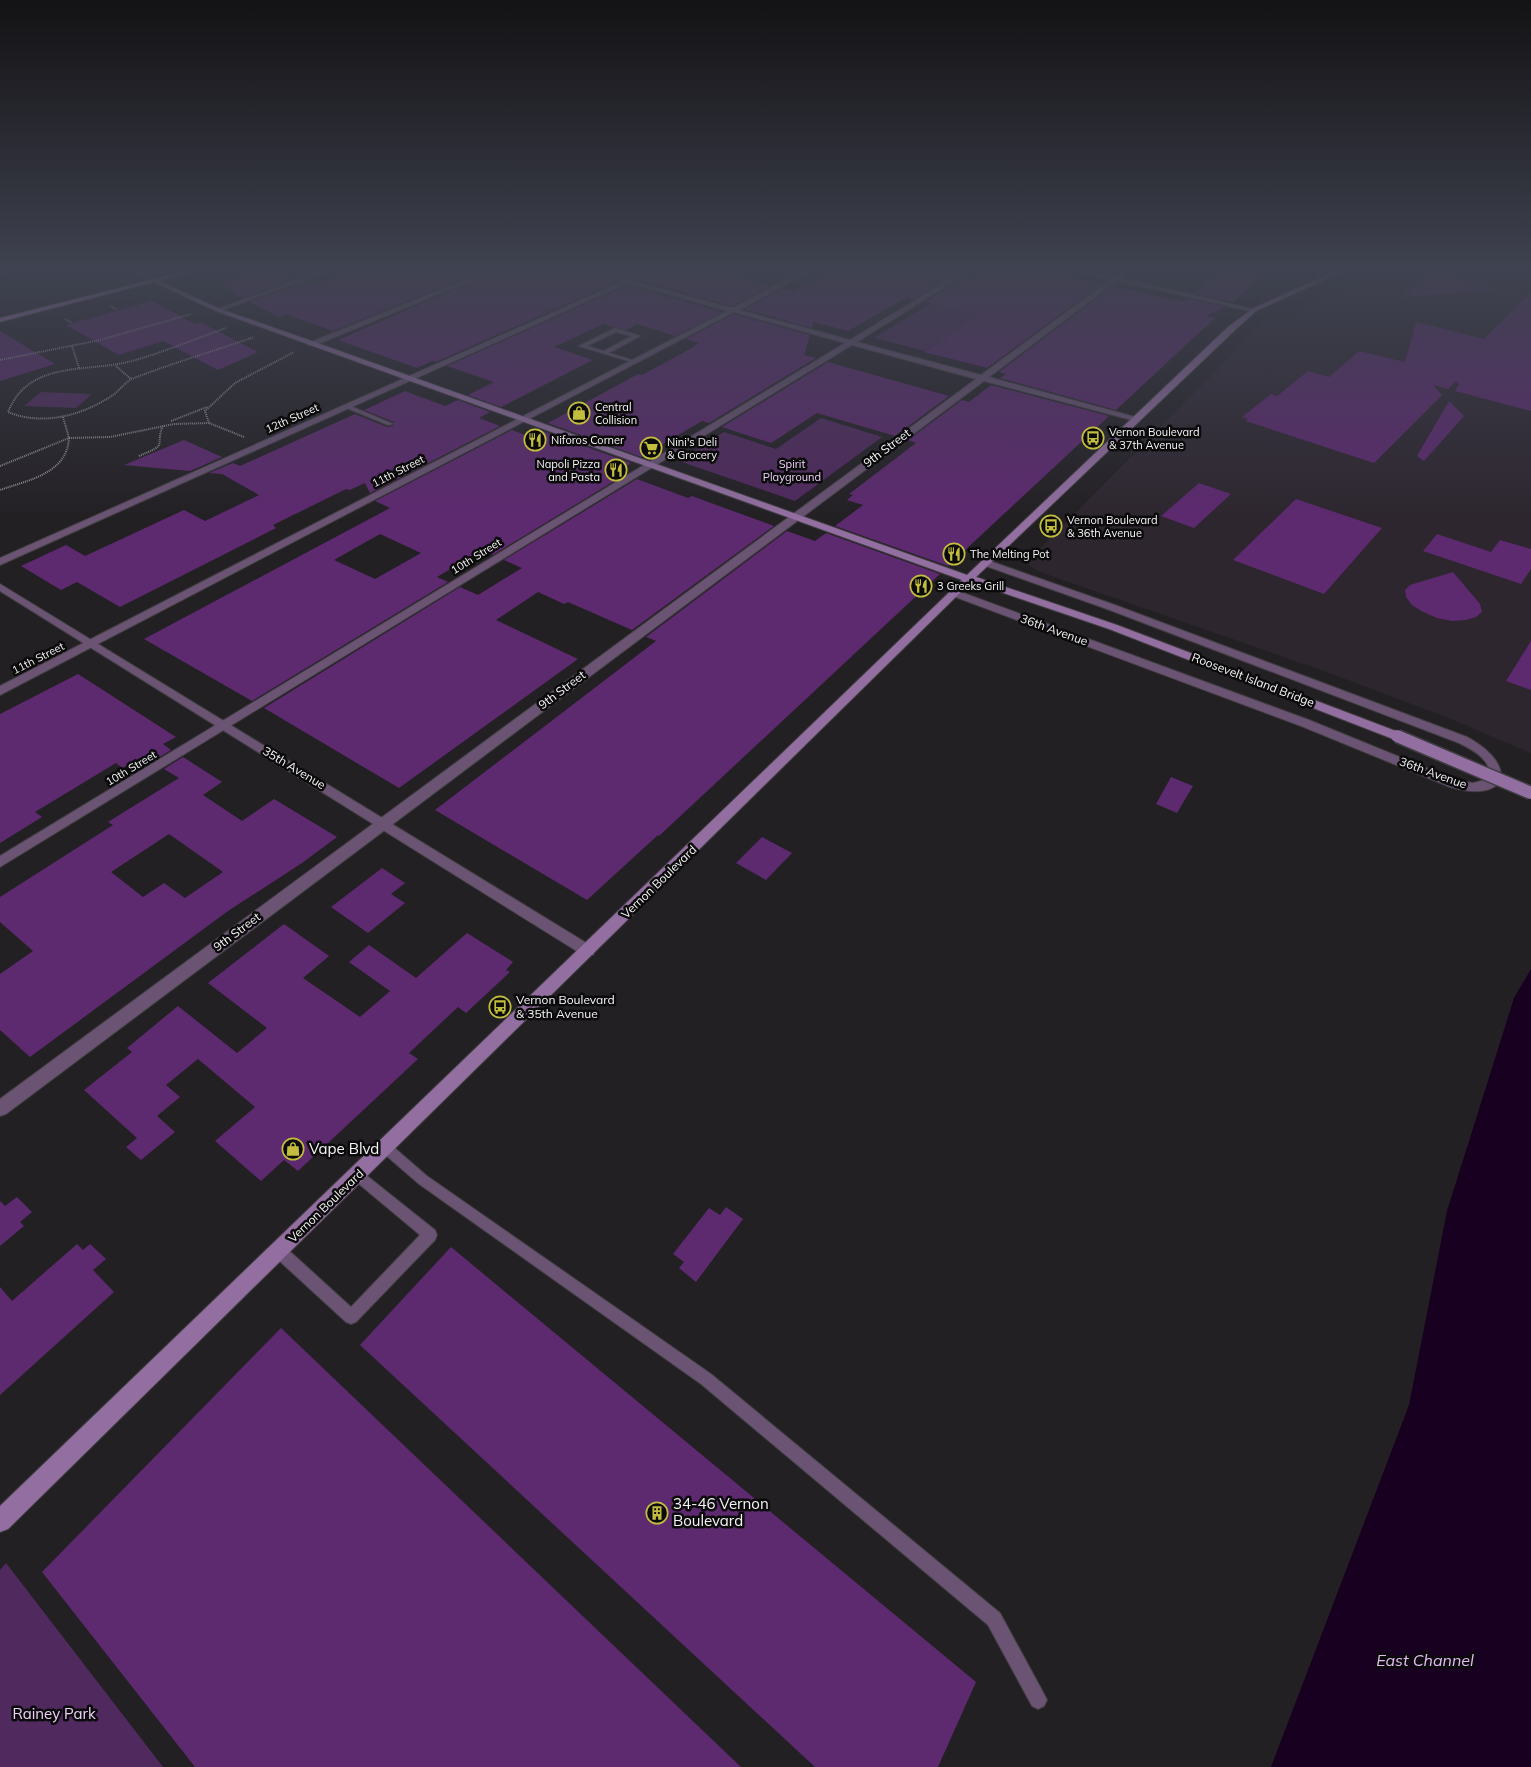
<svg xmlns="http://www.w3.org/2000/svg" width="1531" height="1767" viewBox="0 0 1531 1767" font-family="Mulish,sans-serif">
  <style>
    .built { fill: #2d262f }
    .green { fill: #50295e }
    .water { fill: #180020 }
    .building { fill: #5d296f; fill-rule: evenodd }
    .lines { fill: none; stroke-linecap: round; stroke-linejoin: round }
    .service-casing { stroke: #413e42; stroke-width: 2 }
    .minor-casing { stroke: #413e42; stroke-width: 2 }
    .tertiary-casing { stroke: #413e42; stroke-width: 2 }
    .secondary-casing { stroke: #413e42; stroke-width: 2 }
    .primary-casing { stroke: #413e42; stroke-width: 2 }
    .path { stroke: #979498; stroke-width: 2; stroke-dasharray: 1 1; stroke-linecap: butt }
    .service { fill: #6a5373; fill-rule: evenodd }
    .minor { fill: #6a5373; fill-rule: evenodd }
    .tertiary { fill: #6a5373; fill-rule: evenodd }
    .secondary { fill: #936fa1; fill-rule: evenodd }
    .primary { fill: #b384c5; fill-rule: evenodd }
    .secondary-bridge-casing { stroke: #413e42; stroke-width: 15; stroke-linecap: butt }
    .secondary-bridge { stroke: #936fa1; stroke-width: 12 }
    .labels { text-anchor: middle; stroke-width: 5; stroke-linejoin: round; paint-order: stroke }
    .far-poi-label { font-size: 11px; fill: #f6f4f7; stroke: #0c0b0c; text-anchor: start }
    .far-street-label { font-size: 11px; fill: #f6f4f7; stroke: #0c0b0c }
    .far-park-label { font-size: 11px; fill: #edd1f9; stroke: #0c0b0c }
    .street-label { font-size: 12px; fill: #f6f4f7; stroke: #0c0b0c }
    .poi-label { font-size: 12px; fill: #f6f4f7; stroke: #0c0b0c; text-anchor: start }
    .near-poi-label { font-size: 15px; fill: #f6f4f7; stroke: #0c0b0c; text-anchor: start }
    .near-park-label { font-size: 15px; fill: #edd1f9; stroke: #0c0b0c }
    .near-water-label { font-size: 16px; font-style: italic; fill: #e6bbf7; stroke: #0c0b0c }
  </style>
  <rect width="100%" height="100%" fill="#232024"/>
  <!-- built -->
  <path class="built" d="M1380,272H1531V753L1451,719L1324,671L1040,572L1028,565L1032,557L1270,316L1292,321L1308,304Z"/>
  <!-- green -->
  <path class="green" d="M931,303L980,315L925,351L874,338Z
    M41,392L92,394L76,408L24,406Z
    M821,418L882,437L795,501L679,461L724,432L776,449Z
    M6,1563L163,1767H0V1570Z"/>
  <!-- water -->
  <path class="water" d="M1531,969V1767H1271L1409,1405L1447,1211L1514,998Z"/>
  <!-- building -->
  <path class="building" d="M257,272H282L294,279L243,298L219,283Z
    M348,272H479L333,331L286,314L279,317L250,302L302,283L308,287Z
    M495,272H588L616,282L436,362L432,361L417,368L338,340Z
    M603,272H641L627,277Z
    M653,272H723L771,286L732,306L638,280Z
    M823,272H940L952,275L914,299L907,297L848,331L813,322L812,328L744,309L782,289L793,291L822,277Z
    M981,272H1051L1102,284L987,368L924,352L979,315L925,302L963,278L970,279Z
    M1229,272H1267L1233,302L1194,293L1211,279Z
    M1432,272L1448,275L1494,290L1402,297Z
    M628,285L722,312L675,336L637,324L626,330L603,324L554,347L593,360L501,407L468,395L494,382L447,366Z
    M1113,286L1185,302L1188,299L1225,307L1206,316L1215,318L1116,410L1000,378L1006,374L999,372Z
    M1531,292V411L1455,391L1459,384L1456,381L1448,389L1433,385L1442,395L1374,463L1246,421L1248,419L1242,417L1271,394L1277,396L1308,371L1329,377L1359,351L1405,362L1416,322L1484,339Z
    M152,301L195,324L200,322L258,352L218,370L163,341L119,355L66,325Z
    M734,314L810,335L804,355L816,358L709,423L702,421L641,457L548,423L638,374L642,375L688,350L699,343L686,339Z
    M0,331L55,364L0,381Z
    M828,362L949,396L895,436L817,413L771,443L722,427Z
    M991,385L1109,416L948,566L835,526L863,505L847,500L853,495L849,494L916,443L908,440L962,400L969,402Z
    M405,391L445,406L458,400L490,412L479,418L500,426L370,493L365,483L350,490L346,489L273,525L276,528L120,607L77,582L61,590L21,566L66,545L85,556L184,510L205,521L259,495L222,474L209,473L233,463L240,466L355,414L387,427L393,426L394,422L364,410Z
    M1449,401L1464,416L1424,461L1417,456Z
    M537,429L631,463L618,472L624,475L493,555L482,550L437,577L448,582L252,701L144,639L390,508L375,501L512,430L525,435ZM380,534L421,553L375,579L334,560Z
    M184,440L222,457L190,471L124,465Z
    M637,479L688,498L692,496L774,526L632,630L568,602L564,604L538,592L496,620L578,659L399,788L264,708L460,587L478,595L522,568L504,560Z
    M1199,483L1231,494L1194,528L1161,516Z
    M1296,499L1382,528L1324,594L1233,560Z
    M787,531L815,541L826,533L940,574L659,836L658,835L587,900L435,810L656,641L646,637Z
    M1437,534L1491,552L1500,540L1531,549V569L1521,584L1423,551Z
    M1453,572L1480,604L1482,612L1476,617L1466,620L1452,621L1437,618L1423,612L1412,605L1406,597L1405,590L1410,585Z
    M1531,641V690L1506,681Z
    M78,674L176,737L163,744L171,750L153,761L144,756L122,768L116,763L35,812L42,817L0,843V714Z
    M183,757L222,782L203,795L242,821L274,799L337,837L302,863L228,911L30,1057L0,1030V974L33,951L0,922V897L113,825L108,822L179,778L164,769ZM169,834L223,872L185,898L164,883L143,897L111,872Z
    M1171,777L1193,786L1177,813L1156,804Z
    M762,837L792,853L766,880L736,863Z
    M382,868L405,883L391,894L405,903L368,933L331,907Z
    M284,924L329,956L303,978L360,1017L390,991L349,962L369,945L416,978L467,933L513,962L506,970L510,972L466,1013L458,1007L409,1053L418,1059L298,1171L284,1160L261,1181L215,1141L255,1107L198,1059L166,1085L180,1097L157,1116L175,1132L141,1160L126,1147L137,1138L84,1090L132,1052L127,1048L178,1006L237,1053L267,1028L208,983Z
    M17,1197L32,1212L20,1222L24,1226L0,1246V1201L5,1206Z
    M726,1207L743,1219L696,1282L679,1268L684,1262L673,1254L709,1208L720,1215Z
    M77,1244L83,1250L90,1244L106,1259L93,1270L114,1292L0,1395V1287L12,1301Z
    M451,1247L976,1682L938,1767H815L360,1345Z
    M281,1328L741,1767H195L42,1572Z"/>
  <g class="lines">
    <!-- service casing -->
    <g class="service-casing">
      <path id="service" d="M615,328L640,336L609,353L635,361V363L579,346ZM616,332L632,336L604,351L587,346Z
        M344,405H348L393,424L388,425L344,407Z
        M386,1142L390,1144L427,1176L711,1374L1000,1613L1044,1694L1047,1700L1044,1706L1038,1709L1032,1706L988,1625L701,1384L419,1184L382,1152L380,1148L382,1144Z
        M357,1169L361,1171L435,1230L437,1235L435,1240L356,1322L351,1324L346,1322L274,1256L272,1251L274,1246L279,1244L284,1246L351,1307L420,1235L353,1179L351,1175L353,1171Z"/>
    </g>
    <!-- minor casing -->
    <g class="minor-casing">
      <path id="minor" d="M318,272H327L220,311L215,310Z
        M484,272H493L313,346L306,344Z
        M590,272C602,272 618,280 627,279C636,278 642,272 651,272L633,281L732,308L801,272H809L739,310L850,340L961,272H969L857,342L981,375L1110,280L1081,272L1114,277L1121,272H1128L1121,278L1257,310L1254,312L1117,281L989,377L1139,418V422L984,381L6,1114L0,1116V1099L976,379L852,345L0,867V856L845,343L734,312L0,695V686L727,311L628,283L0,565V558L621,282Z
        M987,560L1115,605L1467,737C1520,766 1508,804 1450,787L1301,726L950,595V591H958L1309,720L1456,780L1473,783L1488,779C1495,761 1471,749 1459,743L1107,609L983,565V561Z"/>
    </g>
    <!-- tertiary casing -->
    <g class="tertiary-casing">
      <path id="tertiary" d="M135,272H143L158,281L153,282Z
        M0,584L593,947L595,951L593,955H583L0,591Z"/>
    </g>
    <!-- secondary casing -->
    <g class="secondary-casing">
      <path id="secondary" d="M1333,272H1342L1256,311L1234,331L976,577L1117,625L1401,733L1403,736L1401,739H1393L1109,629L971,582L8,1529L0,1532V1506L962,580L216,311L153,282V280H157L220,309L306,339L967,575L1228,327L1252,309Z"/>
    </g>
    <!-- primary casing -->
    <g class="primary-casing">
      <path id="primary" d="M182,272H193L0,322V318Z"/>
    </g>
    <!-- path -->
    <path class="path" d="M0,275L8,272
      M110,306L117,310
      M65,319L72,323
      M226,328C195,339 164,352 132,361C89,373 29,359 8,412C42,426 80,416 110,397C119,392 124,382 134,378C173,363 214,351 254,337
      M72,346L79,368
      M0,360L100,340L191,314
      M116,366L131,379
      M63,417L69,438L110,437L174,424L209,423
      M171,421L207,407
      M244,437L209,423L205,411L235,383L294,352
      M139,456C170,443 154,448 163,425
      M0,466L69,438C67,474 28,480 0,490"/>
    <!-- service -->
    <use href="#service" class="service"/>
    <!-- minor -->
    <use href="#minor" class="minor"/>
    <!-- tertiary -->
    <use href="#tertiary" class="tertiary"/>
    <!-- secondary -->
    <use href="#secondary" class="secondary"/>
    <!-- primary -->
    <use href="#primary" class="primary"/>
    <!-- secondary-bridge casing -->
    <g class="secondary-bridge-casing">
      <path id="secondary-bridge" d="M1397,736L1531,793"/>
    </g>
    <!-- secondary-bridge -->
    <use href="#secondary-bridge" class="secondary-bridge"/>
  </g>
  <!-- sky -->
  <linearGradient id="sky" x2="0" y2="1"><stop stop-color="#131214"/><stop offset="0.52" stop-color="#3f4250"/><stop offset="1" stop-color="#3f4250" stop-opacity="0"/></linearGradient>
  <rect width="1531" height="519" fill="url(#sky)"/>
  <!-- icons -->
  <defs>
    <g id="shop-ring" transform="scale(1.125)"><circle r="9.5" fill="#0c0b0c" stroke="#c3bd3e" stroke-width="1.5"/><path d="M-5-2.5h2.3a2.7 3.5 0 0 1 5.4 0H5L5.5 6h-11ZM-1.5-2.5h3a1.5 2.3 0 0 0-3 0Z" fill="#c3bd3e"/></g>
    <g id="bus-ring" transform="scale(1.125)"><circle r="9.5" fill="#0c0b0c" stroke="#c3bd3e" stroke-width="1.5"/><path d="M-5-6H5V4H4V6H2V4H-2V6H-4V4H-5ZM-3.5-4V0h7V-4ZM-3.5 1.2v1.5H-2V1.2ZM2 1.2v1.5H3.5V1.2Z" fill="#c3bd3e"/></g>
    <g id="restaurant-ring" transform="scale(1.125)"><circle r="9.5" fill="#0c0b0c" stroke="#c3bd3e" stroke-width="1.5"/><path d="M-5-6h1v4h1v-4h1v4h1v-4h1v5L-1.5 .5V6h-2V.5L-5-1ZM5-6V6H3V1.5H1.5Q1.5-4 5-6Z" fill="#c3bd3e"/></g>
    <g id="supermarket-ring" transform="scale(1.125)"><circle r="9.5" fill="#0c0b0c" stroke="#c3bd3e" stroke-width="1.5"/><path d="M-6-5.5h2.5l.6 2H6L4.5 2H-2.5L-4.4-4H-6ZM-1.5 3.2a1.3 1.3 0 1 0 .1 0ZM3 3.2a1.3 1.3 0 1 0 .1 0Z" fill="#c3bd3e"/></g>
    <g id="building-ring" transform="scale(1.125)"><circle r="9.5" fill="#0c0b0c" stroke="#c3bd3e" stroke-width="1.5"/><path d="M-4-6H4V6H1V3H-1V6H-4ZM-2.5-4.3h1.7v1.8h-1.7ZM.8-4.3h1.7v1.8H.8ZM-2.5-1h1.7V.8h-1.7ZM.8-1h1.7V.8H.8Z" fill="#c3bd3e"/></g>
  </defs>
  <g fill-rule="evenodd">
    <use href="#shop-ring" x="579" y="413"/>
    <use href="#bus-ring" x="1093" y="438"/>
    <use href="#restaurant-ring" x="535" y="440"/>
    <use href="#supermarket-ring" x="651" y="448"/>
    <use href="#restaurant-ring" x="616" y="470"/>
    <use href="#bus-ring" x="1051" y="526"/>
    <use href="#restaurant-ring" x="954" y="554"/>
    <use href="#restaurant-ring" x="921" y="586"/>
    <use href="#bus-ring" x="500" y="1007"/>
    <use href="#shop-ring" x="293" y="1149"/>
    <use href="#building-ring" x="657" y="1513"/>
  </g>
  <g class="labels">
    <!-- far-poi labels -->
    <g class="far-poi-label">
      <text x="595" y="411">Central<tspan x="595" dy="13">Collision</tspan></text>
      <text x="1109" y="436">Vernon Boulevard<tspan x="1109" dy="13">&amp; 37th Avenue</tspan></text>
      <text x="551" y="444">Niforos Corner</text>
      <text x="667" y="446">Nini's Deli<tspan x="667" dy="13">&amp; Grocery</tspan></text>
      <text x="600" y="468" text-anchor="end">Napoli Pizza<tspan x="600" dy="13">and Pasta</tspan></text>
      <text x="1067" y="524">Vernon Boulevard<tspan x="1067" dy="13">&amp; 36th Avenue</tspan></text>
      <text x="970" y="558">The Melting Pot</text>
      <text x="937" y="590">3 Greeks Grill</text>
    </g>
    <!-- far-street labels -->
    <g class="far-street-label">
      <text transform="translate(292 418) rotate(-24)" y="4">12th Street</text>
      <text transform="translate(398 471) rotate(-27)" y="4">11th Street</text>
      <text transform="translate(476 556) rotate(-32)" y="4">10th Street</text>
      <text transform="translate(38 658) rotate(-27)" y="4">11th Street</text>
      <text transform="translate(131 768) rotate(-31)" y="4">10th Street</text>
    </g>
    <!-- far-park labels -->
    <g class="far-park-label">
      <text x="792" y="468">Spirit<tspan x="792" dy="13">Playground</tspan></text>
    </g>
    <!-- street labels -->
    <g class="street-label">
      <text transform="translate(887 448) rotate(-37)" y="4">9th Street</text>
      <text transform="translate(1054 630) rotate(20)" y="4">36th Avenue</text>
      <text transform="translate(1253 680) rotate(21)" y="4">Roosevelt Island Bridge</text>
      <text transform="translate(562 690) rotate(-37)" y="4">9th Street</text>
      <text transform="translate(294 768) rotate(31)" y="4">35th Avenue</text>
      <text transform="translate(1433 773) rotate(20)" y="4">36th Avenue</text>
      <text transform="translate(659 882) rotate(-44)" y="4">Vernon Boulevard</text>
      <text transform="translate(237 932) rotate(-37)" y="4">9th Street</text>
      <text transform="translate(326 1206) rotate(-44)" y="4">Vernon Boulevard</text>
    </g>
    <!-- poi labels -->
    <g class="poi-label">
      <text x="516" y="1004">Vernon Boulevard<tspan x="516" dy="14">&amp; 35th Avenue</tspan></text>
    </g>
    <!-- near-poi labels -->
    <g class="near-poi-label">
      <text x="309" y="1154">Vape Blvd</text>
      <text x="673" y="1509">34-46 Vernon<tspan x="673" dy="17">Boulevard</tspan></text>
    </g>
    <!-- near-park labels -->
    <g class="near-park-label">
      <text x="54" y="1719">Rainey Park</text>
    </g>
    <!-- near-water labels -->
    <g class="near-water-label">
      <text x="1425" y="1666">East Channel</text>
    </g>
  </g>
</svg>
